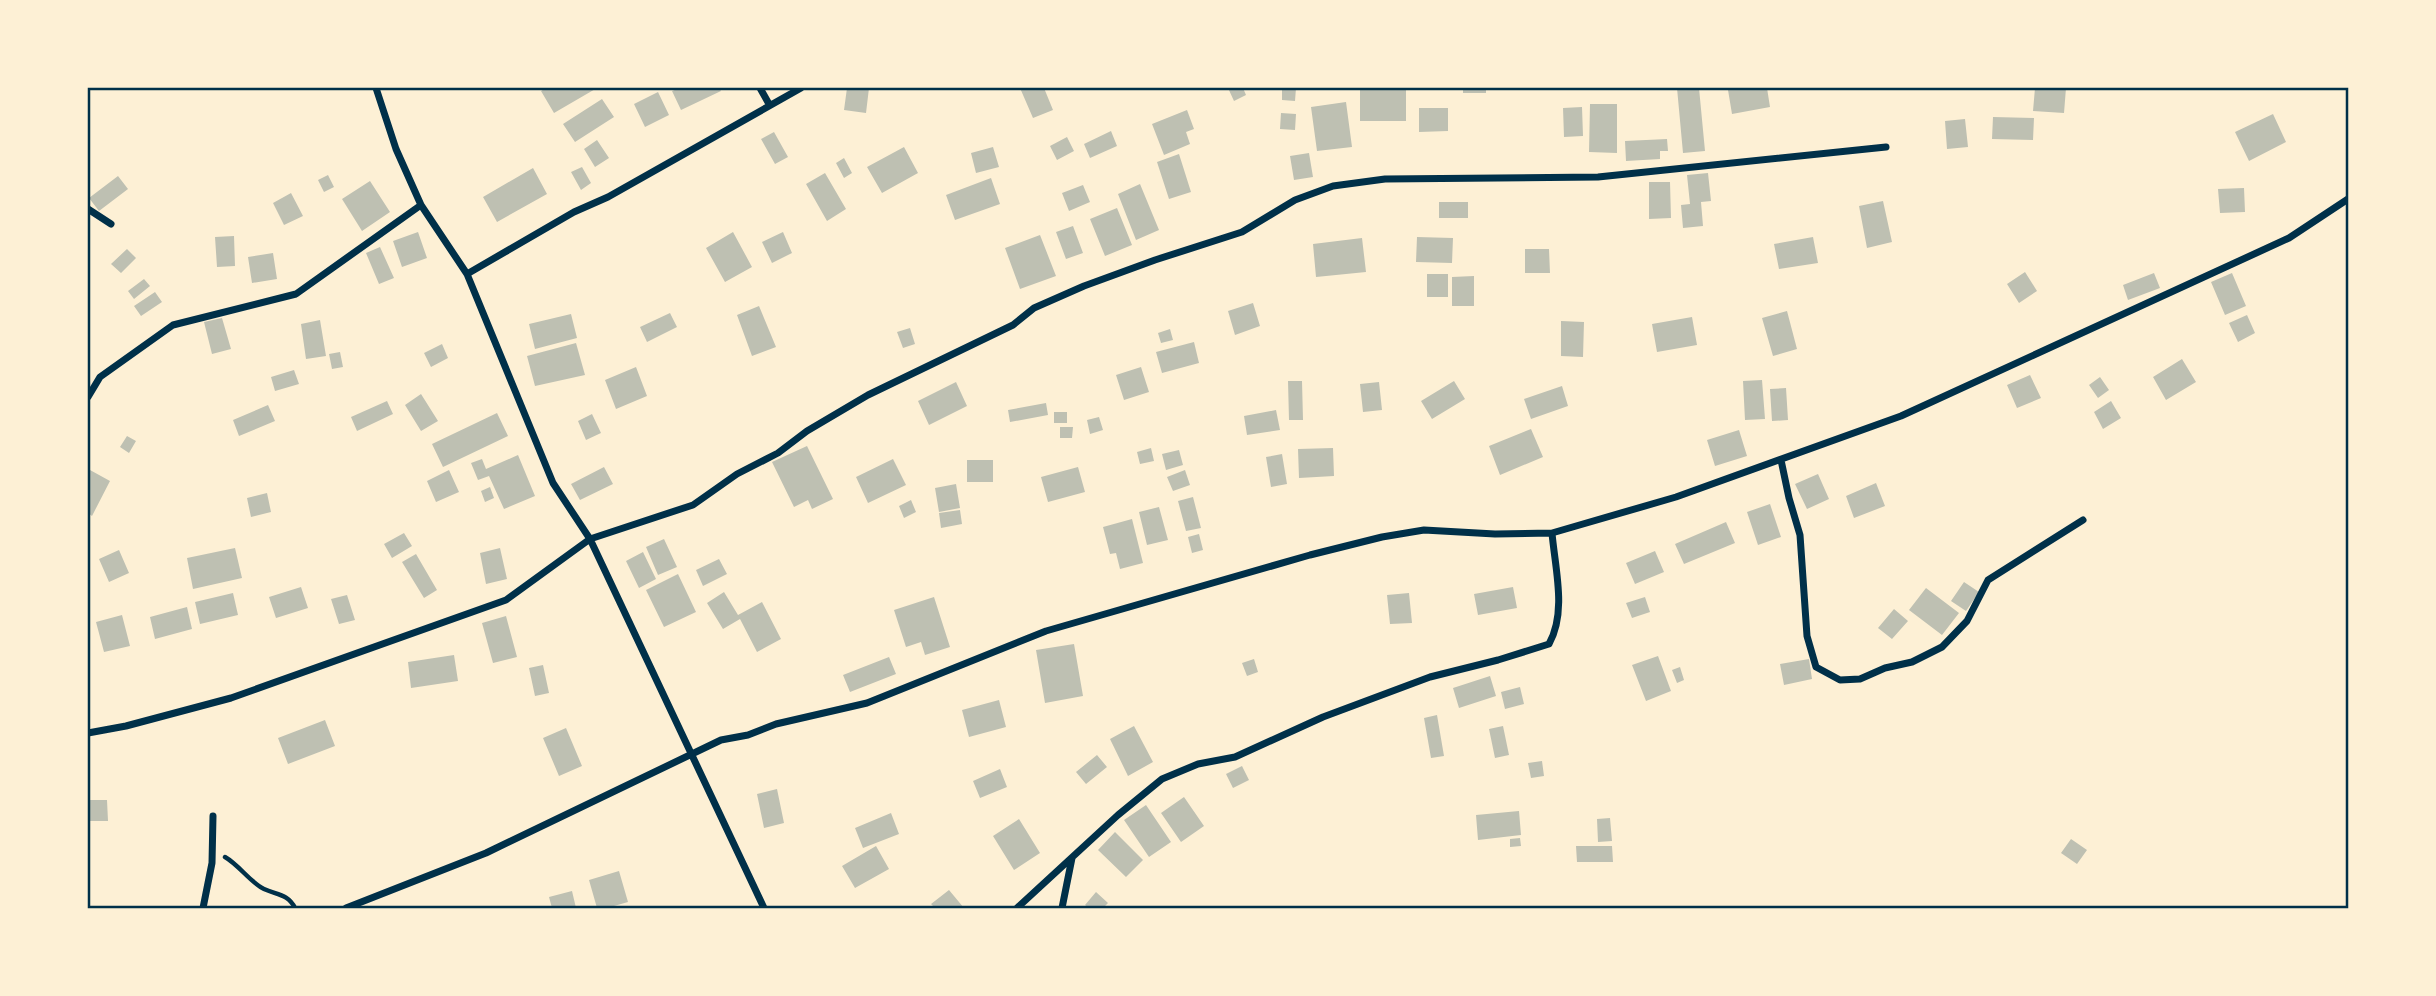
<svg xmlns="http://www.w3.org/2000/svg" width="2436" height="996" viewBox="0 0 2436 996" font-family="'Crimson Pro',serif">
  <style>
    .building { fill: #bec0b2 }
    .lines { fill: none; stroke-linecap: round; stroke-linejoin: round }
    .path { stroke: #003049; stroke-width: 4.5 }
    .minor { stroke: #003049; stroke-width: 7 }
    .neatline { fill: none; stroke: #003049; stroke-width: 2.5 }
  </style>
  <rect width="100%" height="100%" fill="#fdf0d5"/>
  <!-- building -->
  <path class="building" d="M546,88H597L554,113L541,91Z
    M680,88H719L721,91L681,110L672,91Z
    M847,88H869L866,113L844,110Z
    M1020,88H1044L1053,110L1033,118Z
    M1228,88H1243L1246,95L1234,101Z
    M1282,88H1296L1295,101L1282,100Z
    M1360,88H1406V121H1360Z
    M1463,88H1486V93H1463Z
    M1677,88H1699L1705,151L1683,153Z
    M1744,88H1767L1770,107L1732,114L1728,90Z
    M2035,88H2066L2064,113L2033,111Z
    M658,92L669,115L645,127L634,104Z
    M602,99L614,117L575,142L563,124Z
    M1346,102L1352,147L1317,151L1311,107Z
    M1590,104H1617V153L1589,152Z
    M1582,107L1583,136L1564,137L1563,108Z
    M1419,108H1448V131L1419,132Z
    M1187,110L1194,129L1186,132L1190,144L1164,155L1152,124Z
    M1281,113L1296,114L1295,130L1280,129Z
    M2273,114L2286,142L2249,161L2235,132Z
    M1993,117L2034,118L2033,140L1992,139Z
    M1965,119L1968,147L1947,149L1945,121Z
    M1111,131L1117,146L1090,158L1084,144Z
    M774,132L788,157L775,164L761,139Z
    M1067,137L1074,151L1057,160L1050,146Z
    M1667,139L1668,151H1660V159L1626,161L1625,141Z
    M597,140L609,158L595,167L584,149Z
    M904,147L918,173L882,193L867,167Z
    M993,147L999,167L976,173L971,153Z
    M1309,153L1313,177L1294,180L1290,156Z
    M1179,154L1191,192L1169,199L1157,162Z
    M844,158L852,173L844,178L836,163Z
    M582,167L591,183L581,190L571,172Z
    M533,168L547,194L497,222L483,197Z
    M825,173L846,209L827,221L806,184Z
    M1708,173L1711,201L1701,202L1703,226L1683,228L1681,205L1690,204L1687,175Z
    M328,175L334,187L324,192L318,180Z
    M118,176L128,189L99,211L89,198Z
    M991,178L1000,204L955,220L946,195Z
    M370,181L390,212L362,231L342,199Z
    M1649,182H1670L1671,218L1649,219Z
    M1140,184L1159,230L1136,240L1118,194Z
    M1083,185L1090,202L1069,211L1062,193Z
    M2244,188L2245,212L2220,213L2218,189Z
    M291,193L303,216L284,225L273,203Z
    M1883,201L1892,242L1867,248L1859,206Z
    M1439,202H1468V218H1439Z
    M1117,208L1132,245L1105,256L1090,219Z
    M1073,226L1083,253L1066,259L1056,232Z
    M418,232L427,258L402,267L393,241Z
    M733,232L752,267L725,282L706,248Z
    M783,232L792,253L772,263L762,242Z
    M1040,235L1056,276L1020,289L1005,248Z
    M234,236L235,266L217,267L215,237Z
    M1417,237L1453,238L1452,263L1416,262Z
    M1813,237L1818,263L1779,269L1774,244Z
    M1362,238L1366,272L1316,277L1313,244Z
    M380,247L394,278L379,284L366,253Z
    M127,249L136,258L121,273L111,264Z
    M1525,249H1549L1550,273H1525Z
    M273,253L277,279L252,283L248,257Z
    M2025,272L2037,291L2019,303L2007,284Z
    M2154,273L2160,288L2128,300L2123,285Z
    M2232,273L2246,306L2225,315L2211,282Z
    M1427,274H1448V297H1427Z
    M1474,276V306H1452V277Z
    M144,279L150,286L134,299L128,291Z
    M155,292L162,302L141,316L134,306Z
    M1253,303L1260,326L1235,335L1228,311Z
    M759,306L776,347L752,356L737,315Z
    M1787,311L1797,349L1773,356L1762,318Z
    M670,313L677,327L647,342L640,327Z
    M571,314L577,338L535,349L529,324Z
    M2247,315L2255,333L2238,342L2229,323Z
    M1692,317L1697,345L1657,352L1652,324Z
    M222,318L231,349L212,354L204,322Z
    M320,320L326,356L306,359L301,324Z
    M1561,321L1584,322L1583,357L1561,356Z
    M910,328L915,344L903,348L897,332Z
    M1170,329L1173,340L1161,343L1158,333Z
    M1194,342L1199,363L1162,373L1156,352Z
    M576,343L585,375L535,386L527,356Z
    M442,344L448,358L431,367L424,353Z
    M340,352L343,367L332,369L329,354Z
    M2182,359L2196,382L2166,400L2153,377Z
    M636,367L647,396L616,409L605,380Z
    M1141,367L1149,392L1124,400L1116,375Z
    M294,370L299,384L275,391L271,377Z
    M2030,375L2041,398L2017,408L2007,385Z
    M2100,377L2109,390L2098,398L2089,385Z
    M1762,380L1765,419L1745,420L1743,381Z
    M1288,381H1302L1303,420H1289Z
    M1454,381L1465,399L1432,419L1421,401Z
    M956,382L967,406L929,425L918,401Z
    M1379,382L1382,410L1363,412L1360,384Z
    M1562,386L1568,406L1531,419L1524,399Z
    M1786,388L1788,420L1772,421L1770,389Z
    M421,394L438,421L421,431L405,405Z
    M387,401L393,414L357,431L351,417Z
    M2111,401L2121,418L2103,429L2094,412Z
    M1046,403L1048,415L1010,422L1008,410Z
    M268,405L275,421L239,436L233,420Z
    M1276,410L1280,430L1247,435L1244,416Z
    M1054,412H1067V423H1054Z
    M497,413L508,436L443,467L432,444Z
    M592,414L601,433L586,440L578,421Z
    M1099,417L1103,430L1090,434L1087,420Z
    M1060,427H1073L1072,438H1060Z
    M1531,429L1543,457L1500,475L1489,446Z
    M1739,430L1747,456L1715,466L1707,440Z
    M127,436L136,441L129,453L120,447Z
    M807,446L833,499L812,509L808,500L794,507L772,462Z
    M1151,448L1154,461L1140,464L1137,452Z
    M1333,448L1334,476L1299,478L1298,449Z
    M1179,450L1183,465L1166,470L1162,454Z
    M1282,454L1287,484L1271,487L1266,457Z
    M518,455L535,496L504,509L489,476L478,480L471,463L482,459L486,469Z
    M893,459L906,485L868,503L856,477Z
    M967,460H993V482H967Z
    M604,467L613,484L580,500L571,484Z
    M1078,467L1085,492L1048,502L1041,477Z
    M90,470L110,481L92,516L88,513V476Z
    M449,470L459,492L436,502L427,481Z
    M1185,470L1190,485L1173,491L1167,477Z
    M1818,474L1829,499L1807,509L1795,484Z
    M1876,483L1885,506L1854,518L1846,496Z
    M956,484L960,508L939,512L935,488Z
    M490,487L494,498L485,502L481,491Z
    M267,493L271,512L251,517L247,498Z
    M1193,497L1201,528L1186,531L1178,501Z
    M911,500L916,512L904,518L899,506Z
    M1770,504L1781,537L1758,545L1747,512Z
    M1159,507L1168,540L1147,545L1139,512Z
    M960,510L962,524L941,528L939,513Z
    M1132,519L1143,563L1120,569L1116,553L1110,554L1103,527Z
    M1726,522L1735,543L1684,564L1675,544Z
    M404,533L412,546L392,558L384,544Z
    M1199,534L1203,550L1192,553L1188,537Z
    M664,539L677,567L658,575L646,547Z
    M235,548L242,578L193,589L187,558Z
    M500,548L507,579L486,584L480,553Z
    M119,550L129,573L109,582L99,559Z
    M1655,551L1664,572L1635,584L1626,563Z
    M643,552L656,579L639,588L626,561Z
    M416,554L437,590L424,598L402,562Z
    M719,559L727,574L703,586L696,570Z
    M678,574L696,612L664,627L646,590Z
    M1964,582L1979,592L1966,611L1951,601Z
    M301,587L308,608L276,618L269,597Z
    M1513,587L1517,608L1478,615L1474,594Z
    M1926,588L1959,613L1942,635L1909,610Z
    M724,592L738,615L762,602L781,639L757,652L740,619L723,629L707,603Z
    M233,593L238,615L200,624L195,602Z
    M1409,593L1412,623L1390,624L1387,595Z
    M347,595L355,620L339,624L331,599Z
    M934,597L950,647L925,655L921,642L906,647L894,610Z
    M1645,597L1650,612L1632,618L1626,603Z
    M187,607L192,629L155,639L150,617Z
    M1894,609L1908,621L1892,639L1878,628Z
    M122,615L130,646L104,652L96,622Z
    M506,616L517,657L493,663L482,623Z
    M1074,644L1083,696L1045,703L1036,650Z
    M454,655L458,681L411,688L408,662Z
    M1658,656L1671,691L1646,701L1632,665Z
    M889,657L896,674L850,692L843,675Z
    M1254,659L1258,672L1247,676L1242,663Z
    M1809,659L1812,679L1784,685L1780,664Z
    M543,665L549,693L535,696L529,668Z
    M1680,667L1684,680L1677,683L1672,670Z
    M1490,676L1496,696L1459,708L1453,688Z
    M1520,687L1524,704L1505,709L1501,692Z
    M999,700L1006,727L969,737L962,710Z
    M1437,715L1444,756L1431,758L1424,718Z
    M325,720L335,746L288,764L278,738Z
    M1134,726L1153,762L1128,776L1110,739Z
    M1503,726L1509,755L1495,758L1489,729Z
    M566,728L582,766L559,776L543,738Z
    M1097,755L1107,767L1086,784L1076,772Z
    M1542,761L1544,776L1531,778L1528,763Z
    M1242,766L1249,780L1233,788L1226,774Z
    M1000,769L1007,787L980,798L973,781Z
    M777,789L784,823L764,828L757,794Z
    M1184,797L1204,826L1181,842L1161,813Z
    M88,800H107L108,821H88Z
    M1146,805L1171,842L1149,857L1124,820Z
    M1519,811L1521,835L1478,840L1476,815Z
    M891,813L899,834L863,848L855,828Z
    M1610,818L1612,841L1598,842L1597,819Z
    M1019,819L1040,853L1014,870L993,836Z
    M1115,832L1143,860L1126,877L1098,850Z
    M1520,838L1521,846L1510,847V839Z
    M2071,839L2087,850L2077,864L2061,853Z
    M876,846L889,869L855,888L842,866Z
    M1576,846H1612L1613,862H1577Z
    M619,871L628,902L607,908H597L589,880Z
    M949,890L964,908H935L931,904Z
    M572,891L576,908H552L549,897Z
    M1096,892L1108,903L1103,908H1089L1085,905Z"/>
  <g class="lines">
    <!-- path -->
    <path class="path" d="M225,857C239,865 251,883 264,889C277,895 288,894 295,908"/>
    <!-- minor -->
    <path class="minor" d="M376,88L396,149L421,205L467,274L553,483L590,539L764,908
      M760,88L769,104
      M88,209L111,224
      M467,274L574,212L608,197L801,88
      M88,397L100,377L173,325L296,294L421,205
      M1781,460L1789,498L1800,535L1807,636L1816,667L1840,680L1860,679L1885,668L1912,662L1942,647L1967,621L1988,580L2083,520
      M88,733L126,726L231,698L506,600L590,539L693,505L737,474L778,453L807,431L868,395L1013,325L1034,308L1084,286L1155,260L1242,232L1295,200L1333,186L1385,179L1598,177L1886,147
      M203,908L212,863L213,816
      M346,908L486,853L721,740L748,735L776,724L867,703L1046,631L1310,555L1382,537L1424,530L1495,534L1552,533
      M1017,908L1118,815L1162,779L1198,764L1235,757L1323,717L1430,677L1498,660L1549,644C1567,612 1555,568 1552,533L1676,497L1901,416L2289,238L2348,199
      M1062,908L1072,858"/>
  </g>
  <!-- border -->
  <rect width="2436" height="996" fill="none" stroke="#fdf0d5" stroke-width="178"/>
  <rect x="89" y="89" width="2258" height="818" class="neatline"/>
</svg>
